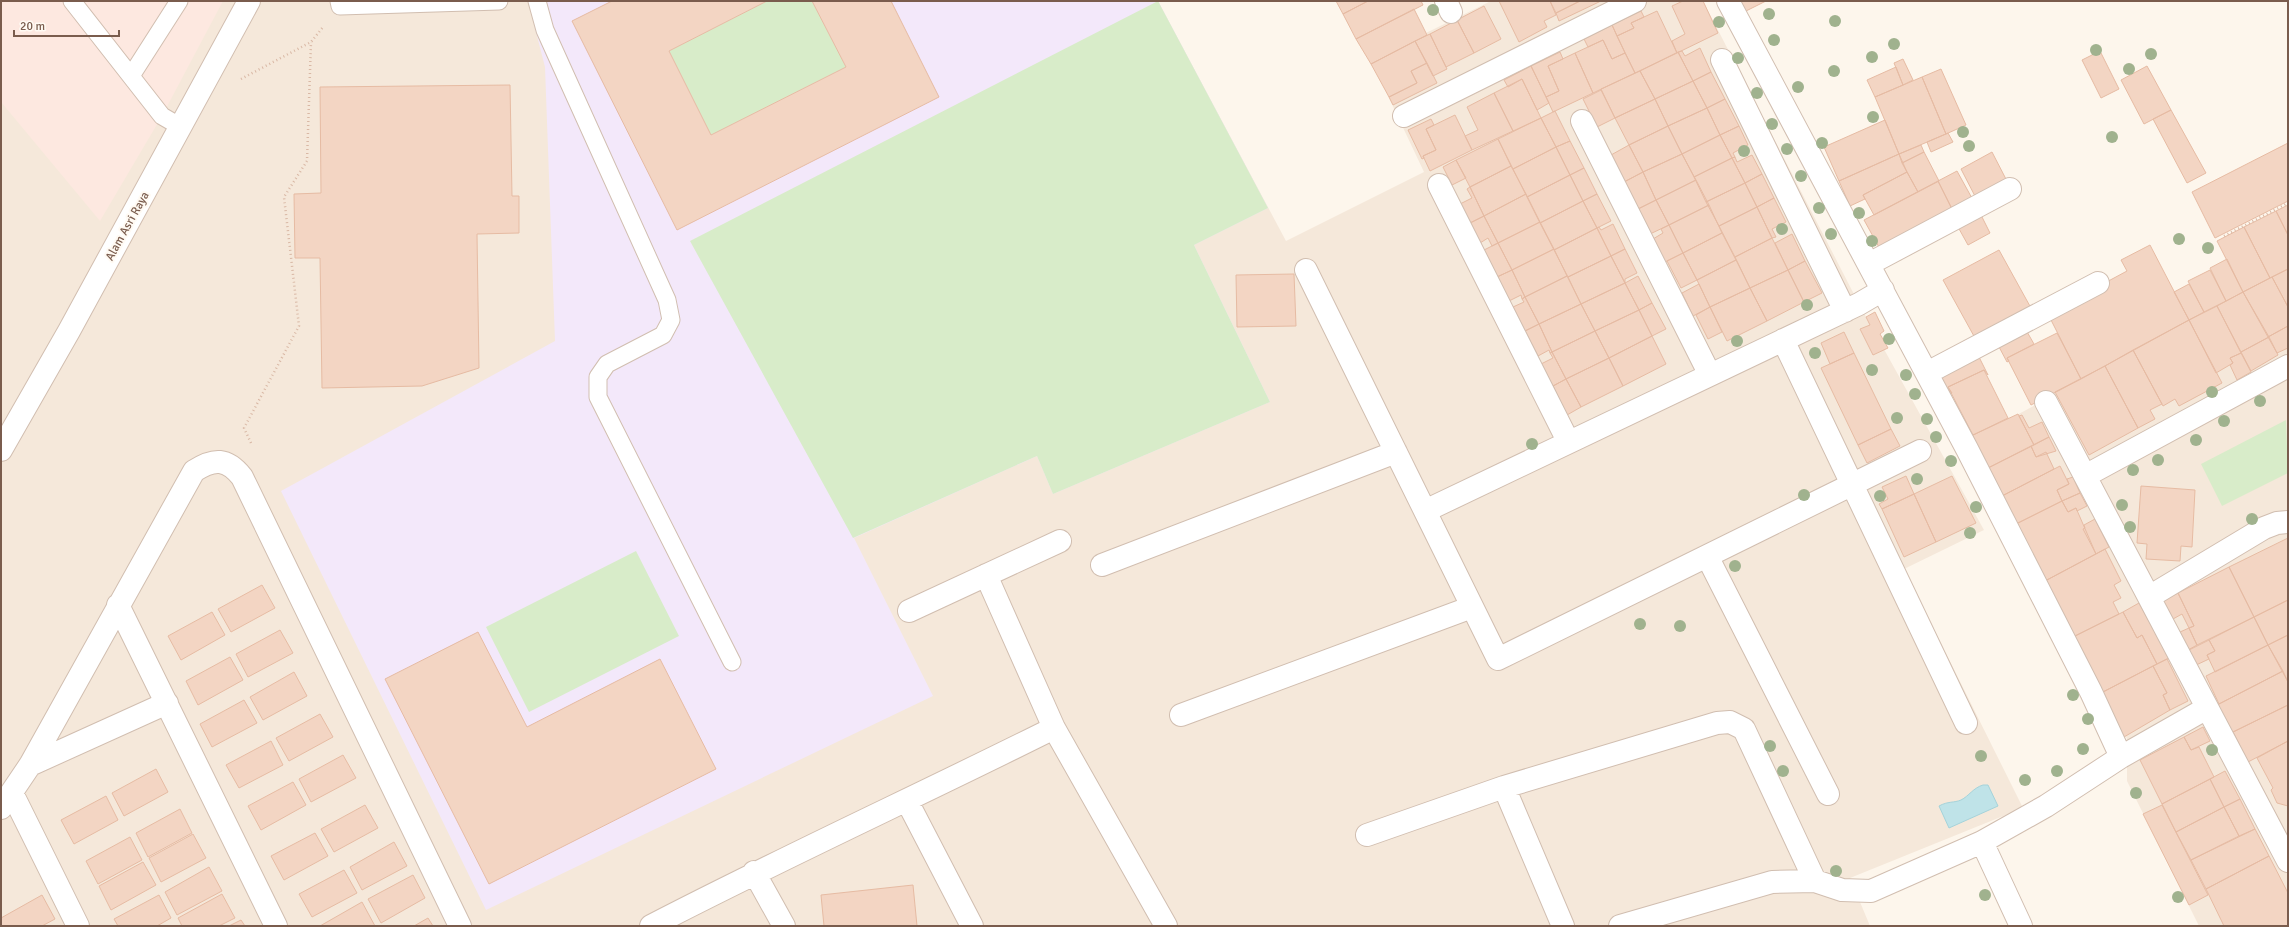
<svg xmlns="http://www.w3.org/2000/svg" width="2289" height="927" viewBox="0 0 2289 927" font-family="Signika,sans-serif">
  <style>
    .residential { fill: #f5e8da }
    .commercial { fill: #fde8e0 }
    .education { fill: #f3e8fa }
    .green { fill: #d8ecc9 }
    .water { fill: #bfe3e8; stroke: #a5d3da }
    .building { fill: #f3d5c3; stroke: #e6bba3 }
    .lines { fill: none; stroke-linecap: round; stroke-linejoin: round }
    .lane-casing { stroke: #d1beb0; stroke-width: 19 }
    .street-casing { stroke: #d1beb0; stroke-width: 24 }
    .path { stroke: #d9b8a5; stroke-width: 2.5; stroke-dasharray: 1 3; stroke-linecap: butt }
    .lane { stroke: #fff; stroke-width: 17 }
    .street { stroke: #fff; stroke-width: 22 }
    .tree { fill: #a0b28e }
    .labels { text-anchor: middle; stroke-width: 4; stroke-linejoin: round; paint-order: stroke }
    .street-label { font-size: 12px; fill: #7a5c4d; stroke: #fffaf3 }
  </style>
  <rect width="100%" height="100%" fill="#fdf6ec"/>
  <!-- residential -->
  <path class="residential" d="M1,1H1158L1286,241L1424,172L1371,60L1491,1H1703L1859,304L1984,530L1904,569L2023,808L1850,878L1870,926H1Z
    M2288,269V926H2199L2127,781V739L1972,439Z"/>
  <!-- commercial -->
  <path class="commercial" d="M1,1H223L162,116L100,221L1,102Z"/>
  <!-- education -->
  <path class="education" d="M528,1H1158L1268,208L1194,245L1270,402L1053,494L1037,456L854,538L933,696L486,910L281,491L555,341L545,67Z"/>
  <!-- green -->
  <path class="green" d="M767,1H812L846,67L711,135L669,51Z
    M1158,1L1268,208L1194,245L1270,402L1053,494L1037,456L853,538L690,241Z
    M2286,420L2288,473L2222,506L2201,464Z
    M636,551L679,636L529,712L486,627Z"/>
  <!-- water -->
  <path class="water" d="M1983,785H1988L1998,806L1949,828L1939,806C1948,801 1954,803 1961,800C1969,796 1973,788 1983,785Z"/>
  <!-- building -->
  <path class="building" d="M612,1H767L669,51L711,135L846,67L812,1H891L939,97L677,230L572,21Z
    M1336,1H1368L1343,14Z
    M1368,1H1421L1423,5L1356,39L1343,14Z
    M1499,1H1550L1556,15L1544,21L1547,27L1519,42Z
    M1550,1H1580L1556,13Z
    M1580,1H1601L1559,21L1556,13Z
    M1683,1H1703L1718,33L1677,53L1672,41L1685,34L1672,6Z
    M1739,1H1766L1744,12Z
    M1484,6L1501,39L1474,53L1457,20Z
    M1414,9L1427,35L1371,64L1356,39Z
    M1641,11L1644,17L1631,23L1634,28L1617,36L1612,25Z
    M1657,11L1677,53L1635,73L1617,36L1634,28L1631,23Z
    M1457,20L1474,53L1446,67L1430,34Z
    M1612,25L1625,53L1612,59L1603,40L1588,47L1584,39Z
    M1430,34L1447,69L1433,76L1415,41Z
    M1603,40L1612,59L1625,53L1635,73L1593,93L1575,53Z
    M1415,41L1427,63L1411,71L1417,83L1389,97L1371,64Z
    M1700,48L1711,72L1693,81L1678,52L1682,51L1685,56Z
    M2100,51L2119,89L2101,98L2082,60Z
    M1560,52L1563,59L1548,66L1559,91L1546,97L1531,66Z
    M1678,52L1693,81L1655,99L1640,71Z
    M1575,53L1593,93L1553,112L1546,97L1559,91L1548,66Z
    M1903,59L1913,80L1903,85L1894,63Z
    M1427,63L1437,83L1393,105L1389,97L1417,83L1411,71Z
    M1531,66L1549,103L1537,110L1522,79L1508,87L1504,80Z
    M2147,66L2171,110L2144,124L2121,80Z
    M1896,67L1903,85L1875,97L1867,80Z
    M1941,69L1966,125L1946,134L1922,77Z
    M1640,71L1655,99L1615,118L1601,89Z
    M1711,72L1725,99L1707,108L1693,81Z
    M1922,77L1946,134L1899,154L1875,97Z
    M1522,79L1541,118L1513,131L1494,93Z
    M1693,81L1707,108L1668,126L1655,99Z
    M510,85L512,196H519V233L477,234L479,368L422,386L322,388L320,258H295L294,194L321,193L320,87Z
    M1601,90L1615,118L1597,127L1583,99Z
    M1494,93L1513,131L1472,150L1465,136L1478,130L1467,107Z
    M1655,99L1668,126L1629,145L1615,118Z
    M1725,99L1739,126L1720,135L1707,108Z
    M1707,108L1720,135L1682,154L1668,126Z
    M2171,110L2206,173L2187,183L2153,119Z
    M1555,111L1570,141L1556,147L1541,118Z
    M1455,115L1472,150L1430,171L1423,156L1436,150L1426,129Z
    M1541,118L1556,147L1513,169L1498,139Z
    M1431,119L1434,125L1426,129L1436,150L1423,156L1424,158L1422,159L1408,130Z
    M1885,120L1899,154L1839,181L1824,147Z
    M1668,126L1682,154L1643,172L1629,145Z
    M1739,126L1748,145L1733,153L1735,157L1732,158L1720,135Z
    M1948,133L1953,142L1931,152L1927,142Z
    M1720,135L1732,158L1694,177L1682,154Z
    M1498,139L1511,166L1470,187L1456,160Z
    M1570,141L1584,168L1570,175L1556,147Z
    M2288,143V201L2215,238L2192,192Z
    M1629,145L1643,172L1624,182L1611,155Z
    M1921,145L1924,152L1902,163L1899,154Z
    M1556,147L1570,175L1527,197L1513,169Z
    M1924,152L1939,181L1918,192L1902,163Z
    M1992,152L2008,183L1977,200L1961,169Z
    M1682,154L1696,180L1656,200L1643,172Z
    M1899,154L1907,172L1863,195L1865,199L1850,206L1839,181Z
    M1752,155L1762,174L1745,183L1732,158L1735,157L1737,162Z
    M1732,158L1745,183L1706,202L1694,177Z
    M1456,160L1466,178L1452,185L1443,167Z
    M1511,166L1526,194L1484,216L1470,187Z
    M1584,168L1597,194L1583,201L1570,175Z
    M1957,171L1973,200L1953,211L1938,181Z
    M1643,172L1656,200L1638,209L1624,182Z
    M1907,172L1918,192L1874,215L1863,195Z
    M1762,174L1774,198L1757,207L1745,183Z
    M1570,175L1583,201L1540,223L1527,197Z
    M1696,180L1709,205L1669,225L1656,200Z
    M1938,181L1953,211L1880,249L1864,220Z
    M1745,183L1757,207L1719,226L1706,202Z
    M1470,187L1484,216L1470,223L1460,204L1472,198L1467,189Z
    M1526,194L1540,222L1498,243L1484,216Z
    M1597,194L1611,221L1597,228L1583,201Z
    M1774,198L1786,222L1772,229L1776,237L1772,238L1757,207Z
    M1656,200L1669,225L1650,234L1638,209Z
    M1583,201L1597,228L1554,250L1540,223Z
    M1709,205L1722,233L1683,253L1669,225Z
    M2288,205V235L2276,211Z
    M1757,207L1772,238L1735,257L1719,226Z
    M2276,211L2288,235V269L2270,278L2244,227Z
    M1981,215L1990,233L1968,245L1958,227Z
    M1484,216L1498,243L1492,246L1488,238L1480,243L1470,223Z
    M1540,222L1554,249L1512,270L1498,243Z
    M1613,224L1625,249L1611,256L1597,228L1599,227L1601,230Z
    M1669,225L1683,253L1665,262L1653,239L1663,233L1661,229Z
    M2244,227L2270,278L2243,292L2217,241Z
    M1597,228L1611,256L1568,277L1554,250Z
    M1722,233L1736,260L1697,280L1683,253Z
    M1792,234L1805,261L1788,270L1775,243Z
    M1772,238L1788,270L1750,288L1735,257Z
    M1498,243L1512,270L1497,277L1484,250Z
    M2150,245L2189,320L2081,379L2051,320L2101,285L2127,271L2121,260Z
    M1554,249L1567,276L1525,297L1512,270Z
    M1625,249L1637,273L1625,279V283L1611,256Z
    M1999,250L2031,308L1975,338L1943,280Z
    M1683,253L1697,280L1681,288L1667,261Z
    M1611,256L1625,283L1581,304L1568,277Z
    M2227,259L2243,292L2226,301L2210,268Z
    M1736,260L1750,288L1710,307L1697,280Z
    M1805,261L1822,293L1804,302L1788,270Z
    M2288,269V307L2272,277Z
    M1512,270L1525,297L1522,299L1521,295L1509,301L1497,277Z
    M1788,270L1804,302L1767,321L1750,288Z
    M2210,270L2226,301L2204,312L2188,281Z
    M1294,274L1296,326L1237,327L1236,275Z
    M1567,276L1581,304L1539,324L1525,297Z
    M1638,276L1652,303L1639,310L1625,283Z
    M2272,277L2288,307V326L2268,337L2243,292Z
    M1625,283L1639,310L1595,331L1581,304Z
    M1699,284L1710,307L1693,316L1682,293Z
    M2189,284L2204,312L2189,320L2174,292Z
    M1750,288L1767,321L1727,341L1710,307Z
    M2243,292L2269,337L2241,352L2217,306Z
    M1525,297L1539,324L1525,331L1513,307L1524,302L1522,299Z
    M1652,303L1666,329L1652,336L1639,310Z
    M1581,304L1595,331L1552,352L1539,324Z
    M2217,306L2241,353L2230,358L2233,363L2216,373L2189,320Z
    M1710,307L1722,332L1708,339L1696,315Z
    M1639,310L1652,336L1609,358L1595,331Z
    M1875,312L1884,331L1880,334L1888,348L1873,355L1860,329L1870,325L1866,317Z
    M2189,320L2222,383L2179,406L2175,399L2163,406L2133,350Z
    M1539,324L1552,352L1550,353L1549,350L1538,356L1525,331Z
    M2288,326V348L2277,353L2268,337Z
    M2026,330L2034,344L2007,358L2009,361L2007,362L1998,345Z
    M1595,331L1609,358L1566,379L1552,352Z
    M1844,332L1854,353L1830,364L1821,343Z
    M2057,333L2081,379L2031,405L2007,358Z
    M1652,336L1666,364L1623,386L1609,358Z
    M2269,337L2278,355L2251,371L2241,352Z
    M2133,350L2162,404L2150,410L2155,419L2138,428L2105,366Z
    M1552,352L1566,379L1553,386L1541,364L1553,358L1550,353Z
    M1854,353L1891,429L1858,445L1821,368Z
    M2241,353L2251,372L2237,380L2230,365L2233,363L2230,358Z
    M1978,355L1988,375L1984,370L1948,387L1952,393L1949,395L1938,374Z
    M1609,358L1623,386L1581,407L1566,379Z
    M2105,366L2138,428L2089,455L2055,392Z
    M1984,370L2008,418L1973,435L1948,387Z
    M1566,379L1581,407L1567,415L1553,386Z
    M2018,414L2034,445L1988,468L1971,436Z
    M2022,415L2029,428L2042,422L2049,437L2034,445L2019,416Z
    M1891,429L1900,446L1867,463L1858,445Z
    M2049,437L2056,451L2036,457L2031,446Z
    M2031,446L2036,457L2046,452L2054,469L2002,496L1988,468Z
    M2060,466L2069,484L2057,490L2062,501L2016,524L2002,496Z
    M1906,476L1914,494L1882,509L1879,504L1888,499L1882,487Z
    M1952,476L1976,523L1936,542L1914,494Z
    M2073,477L2080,493L2062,501L2057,490L2069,484L2067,479Z
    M2141,486L2195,490L2192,547L2181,546L2180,561L2146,559L2147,544L2137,543Z
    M2080,493L2087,506L2077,511L2076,508L2068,512L2062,501Z
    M1914,494L1936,542L1904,557L1882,509Z
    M2062,501L2068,512L2076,508L2096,554L2045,581L2016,524Z
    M2095,519L2109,547L2096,554L2083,529L2085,528L2084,525Z
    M2288,538V600L2254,617L2229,567Z
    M2105,549L2121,581L2114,585L2121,598L2113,602L2119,614L2073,637L2045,581Z
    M2229,567L2254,617L2197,645L2189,628L2194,626L2178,593Z
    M262,585L275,608L231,632L218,609Z
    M2178,593L2194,626L2189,628L2182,614L2173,619L2163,600Z
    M2288,600V635L2268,645L2254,617Z
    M2139,603L2169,658L2157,664L2142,635L2137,638L2123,612Z
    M212,612L225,635L181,660L168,636Z
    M2123,612L2137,638L2142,635L2157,664L2101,693L2073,637Z
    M2254,617L2268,645L2215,672L2207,655L2215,651L2209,640Z
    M2189,628L2197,645L2188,650L2180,632Z
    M280,630L293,653L248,677L236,654Z
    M478,632L527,727L660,659L716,769L489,884L385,679Z
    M2288,635V682L2268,645Z
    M2209,640L2215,651L2207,655L2209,659L2194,666L2187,651Z
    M2268,645L2283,671L2219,704L2206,676Z
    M230,657L243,680L198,705L186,681Z
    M2167,659L2188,701L2170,710L2163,695L2167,693L2153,666Z
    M2153,666L2167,693L2163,695L2170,710L2124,737L2101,693Z
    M2283,671L2288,682V705L2231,733L2217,705Z
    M294,672L307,696L263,720L250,697Z
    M244,700L257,723L212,747L200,724Z
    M2288,705V741L2248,762L2233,732Z
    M320,714L333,737L289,761L276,738Z
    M2203,727L2210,741L2191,750L2184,737Z
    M2184,737L2191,750L2199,747L2214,777L2162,804L2140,760Z
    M271,741L283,765L239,788L226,765Z
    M2288,741V806L2277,803L2271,790L2273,788L2257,758Z
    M343,755L356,778L311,802L299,779Z
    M156,769L168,792L124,816L112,793Z
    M2225,771L2240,799L2224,807L2210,779Z
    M2210,779L2224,807L2176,832L2162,804Z
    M293,782L306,805L261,830L248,806Z
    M106,796L118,820L74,844L61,820Z
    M2240,799L2255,829L2239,836L2224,807Z
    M365,805L378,828L334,852L321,829Z
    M2162,805L2208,895L2189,905L2143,814Z
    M2224,807L2239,836L2191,860L2176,832Z
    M180,809L192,833L148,857L136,833Z
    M2255,829L2269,856L2206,889L2191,860Z
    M315,833L328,856L284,880L271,856Z
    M193,834L206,858L161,882L149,858Z
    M130,837L142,860L98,884L86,861Z
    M394,842L407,866L362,890L350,867Z
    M2269,856L2288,893V926H2224L2206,889Z
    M143,862L156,885L111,910L99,886Z
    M209,867L222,891L177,915L165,892Z
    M344,870L357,893L312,917L299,894Z
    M413,875L425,898L381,923L368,899Z
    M913,885L917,926H824L821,895Z
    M222,894L235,918L219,926H182L178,918Z
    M42,895L55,919L42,926H1V918Z
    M159,895L171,918L157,926H118L114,919Z
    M362,902L375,926H320Z
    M428,918L433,926H414Z
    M241,920L245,926H229Z"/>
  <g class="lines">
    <!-- lane casing -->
    <g class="lane-casing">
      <path id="lane" d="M72,1L162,116L181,127
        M339,1L340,6L499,1
        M537,1L545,30L667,300L671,320L663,335L607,364L598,377V397L732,662
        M131,76L179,1"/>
    </g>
    <!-- street casing -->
    <g class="street-casing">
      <path id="street" d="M1446,1L1451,12
        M1728,1L1967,449L2091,692L2121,757
        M1722,60L1845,311
        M1404,116L1635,1
        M1582,121L1710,375
        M1439,185L1568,441
        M1869,264L2010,189
        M1306,270L1498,659L1920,451
        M1783,340L1966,723
        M1927,373L2098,283
        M2046,402L2288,861
        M1,450L69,331L249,1
        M2085,476L2288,366
        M1425,511L1859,304L1883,290
        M1707,556L1828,794
        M1102,565L1396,452
        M986,575L1054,728L1166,926
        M2149,597L2264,528L2277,523L2288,522
        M118,605L276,926
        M909,611L1060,541
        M1181,715L1472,607
        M30,765L167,703
        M1504,787L1563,926
        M12,793L78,926
        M907,801L972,926
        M1,808L30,765L194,471C214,458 227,458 242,477L460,926
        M1367,835L1504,787L1717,723L1730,722L1744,729L1815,881
        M1982,842L2021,926
        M754,872L784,926
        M651,926C784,857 920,795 1054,728
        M1620,926L1772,882L1815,881L1842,890L1871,891L1982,842L2046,806L2121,757L2207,708"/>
    </g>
    <!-- path -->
    <path class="path" d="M241,79L311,42L323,27
      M2224,236L2288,203
      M251,443L244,428L299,326L284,197L307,161L311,42"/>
    <!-- lane -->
    <use href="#lane" class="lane"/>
    <!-- street -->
    <use href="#street" class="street"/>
  </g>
  <!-- trees -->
  <g class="tree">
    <circle cx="1433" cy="10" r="6"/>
    <circle cx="1769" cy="14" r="6"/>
    <circle cx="1835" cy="21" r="6"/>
    <circle cx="1719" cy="22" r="6"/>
    <circle cx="1774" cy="40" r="6"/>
    <circle cx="1894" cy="44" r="6"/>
    <circle cx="2096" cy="50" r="6"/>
    <circle cx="2151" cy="54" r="6"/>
    <circle cx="1872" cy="57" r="6"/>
    <circle cx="1738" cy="58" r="6"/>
    <circle cx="2129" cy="69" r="6"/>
    <circle cx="1834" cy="71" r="6"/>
    <circle cx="1798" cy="87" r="6"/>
    <circle cx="1757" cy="93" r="6"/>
    <circle cx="1873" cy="117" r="6"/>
    <circle cx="1772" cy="124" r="6"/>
    <circle cx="1963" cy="132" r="6"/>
    <circle cx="2112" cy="137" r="6"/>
    <circle cx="1822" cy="143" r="6"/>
    <circle cx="1969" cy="146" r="6"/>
    <circle cx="1787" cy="149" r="6"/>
    <circle cx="1744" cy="151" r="6"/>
    <circle cx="1801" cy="176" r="6"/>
    <circle cx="1819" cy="208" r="6"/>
    <circle cx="1859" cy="213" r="6"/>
    <circle cx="1782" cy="229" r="6"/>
    <circle cx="1831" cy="234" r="6"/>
    <circle cx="2179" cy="239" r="6"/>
    <circle cx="1872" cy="241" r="6"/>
    <circle cx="2208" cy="248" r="6"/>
    <circle cx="1807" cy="305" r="6"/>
    <circle cx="1889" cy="339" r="6"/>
    <circle cx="1737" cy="341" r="6"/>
    <circle cx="1815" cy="353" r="6"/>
    <circle cx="1872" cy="370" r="6"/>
    <circle cx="1906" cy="375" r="6"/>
    <circle cx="2212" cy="392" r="6"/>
    <circle cx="1915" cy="394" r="6"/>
    <circle cx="2260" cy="401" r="6"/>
    <circle cx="1897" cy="418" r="6"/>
    <circle cx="1927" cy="419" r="6"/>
    <circle cx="2224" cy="421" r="6"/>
    <circle cx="1936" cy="437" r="6"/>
    <circle cx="2196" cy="440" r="6"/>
    <circle cx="1532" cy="444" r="6"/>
    <circle cx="2158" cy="460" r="6"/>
    <circle cx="1951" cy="461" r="6"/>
    <circle cx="2133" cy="470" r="6"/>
    <circle cx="1917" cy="479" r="6"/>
    <circle cx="1804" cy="495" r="6"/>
    <circle cx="1880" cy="496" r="6"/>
    <circle cx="2122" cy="505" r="6"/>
    <circle cx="1976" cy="507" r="6"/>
    <circle cx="2252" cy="519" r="6"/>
    <circle cx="2130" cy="527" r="6"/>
    <circle cx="1970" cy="533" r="6"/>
    <circle cx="1735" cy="566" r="6"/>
    <circle cx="1640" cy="624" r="6"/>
    <circle cx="1680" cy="626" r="6"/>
    <circle cx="2073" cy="695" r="6"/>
    <circle cx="2088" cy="719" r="6"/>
    <circle cx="1770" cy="746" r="6"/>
    <circle cx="2083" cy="749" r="6"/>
    <circle cx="2212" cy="750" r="6"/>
    <circle cx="1981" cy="756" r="6"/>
    <circle cx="1783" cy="771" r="6"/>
    <circle cx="2057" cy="771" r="6"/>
    <circle cx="2025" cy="780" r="6"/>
    <circle cx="2136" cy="793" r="6"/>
    <circle cx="1836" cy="871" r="6"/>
    <circle cx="1985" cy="895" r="6"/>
    <circle cx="2178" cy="897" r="6"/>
  </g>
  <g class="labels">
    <!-- street labels -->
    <g class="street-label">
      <text transform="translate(127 226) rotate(-61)" y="4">Alam Asri Raya</text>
    </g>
  </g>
  <!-- border -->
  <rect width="2289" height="927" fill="none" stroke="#7a5c4d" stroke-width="4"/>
  <!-- scale -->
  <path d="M14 30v6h105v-6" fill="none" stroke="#7a5c4d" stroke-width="2"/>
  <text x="20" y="30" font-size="12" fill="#7a5c4d" stroke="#fffaf3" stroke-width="3" paint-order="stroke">20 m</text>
</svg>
